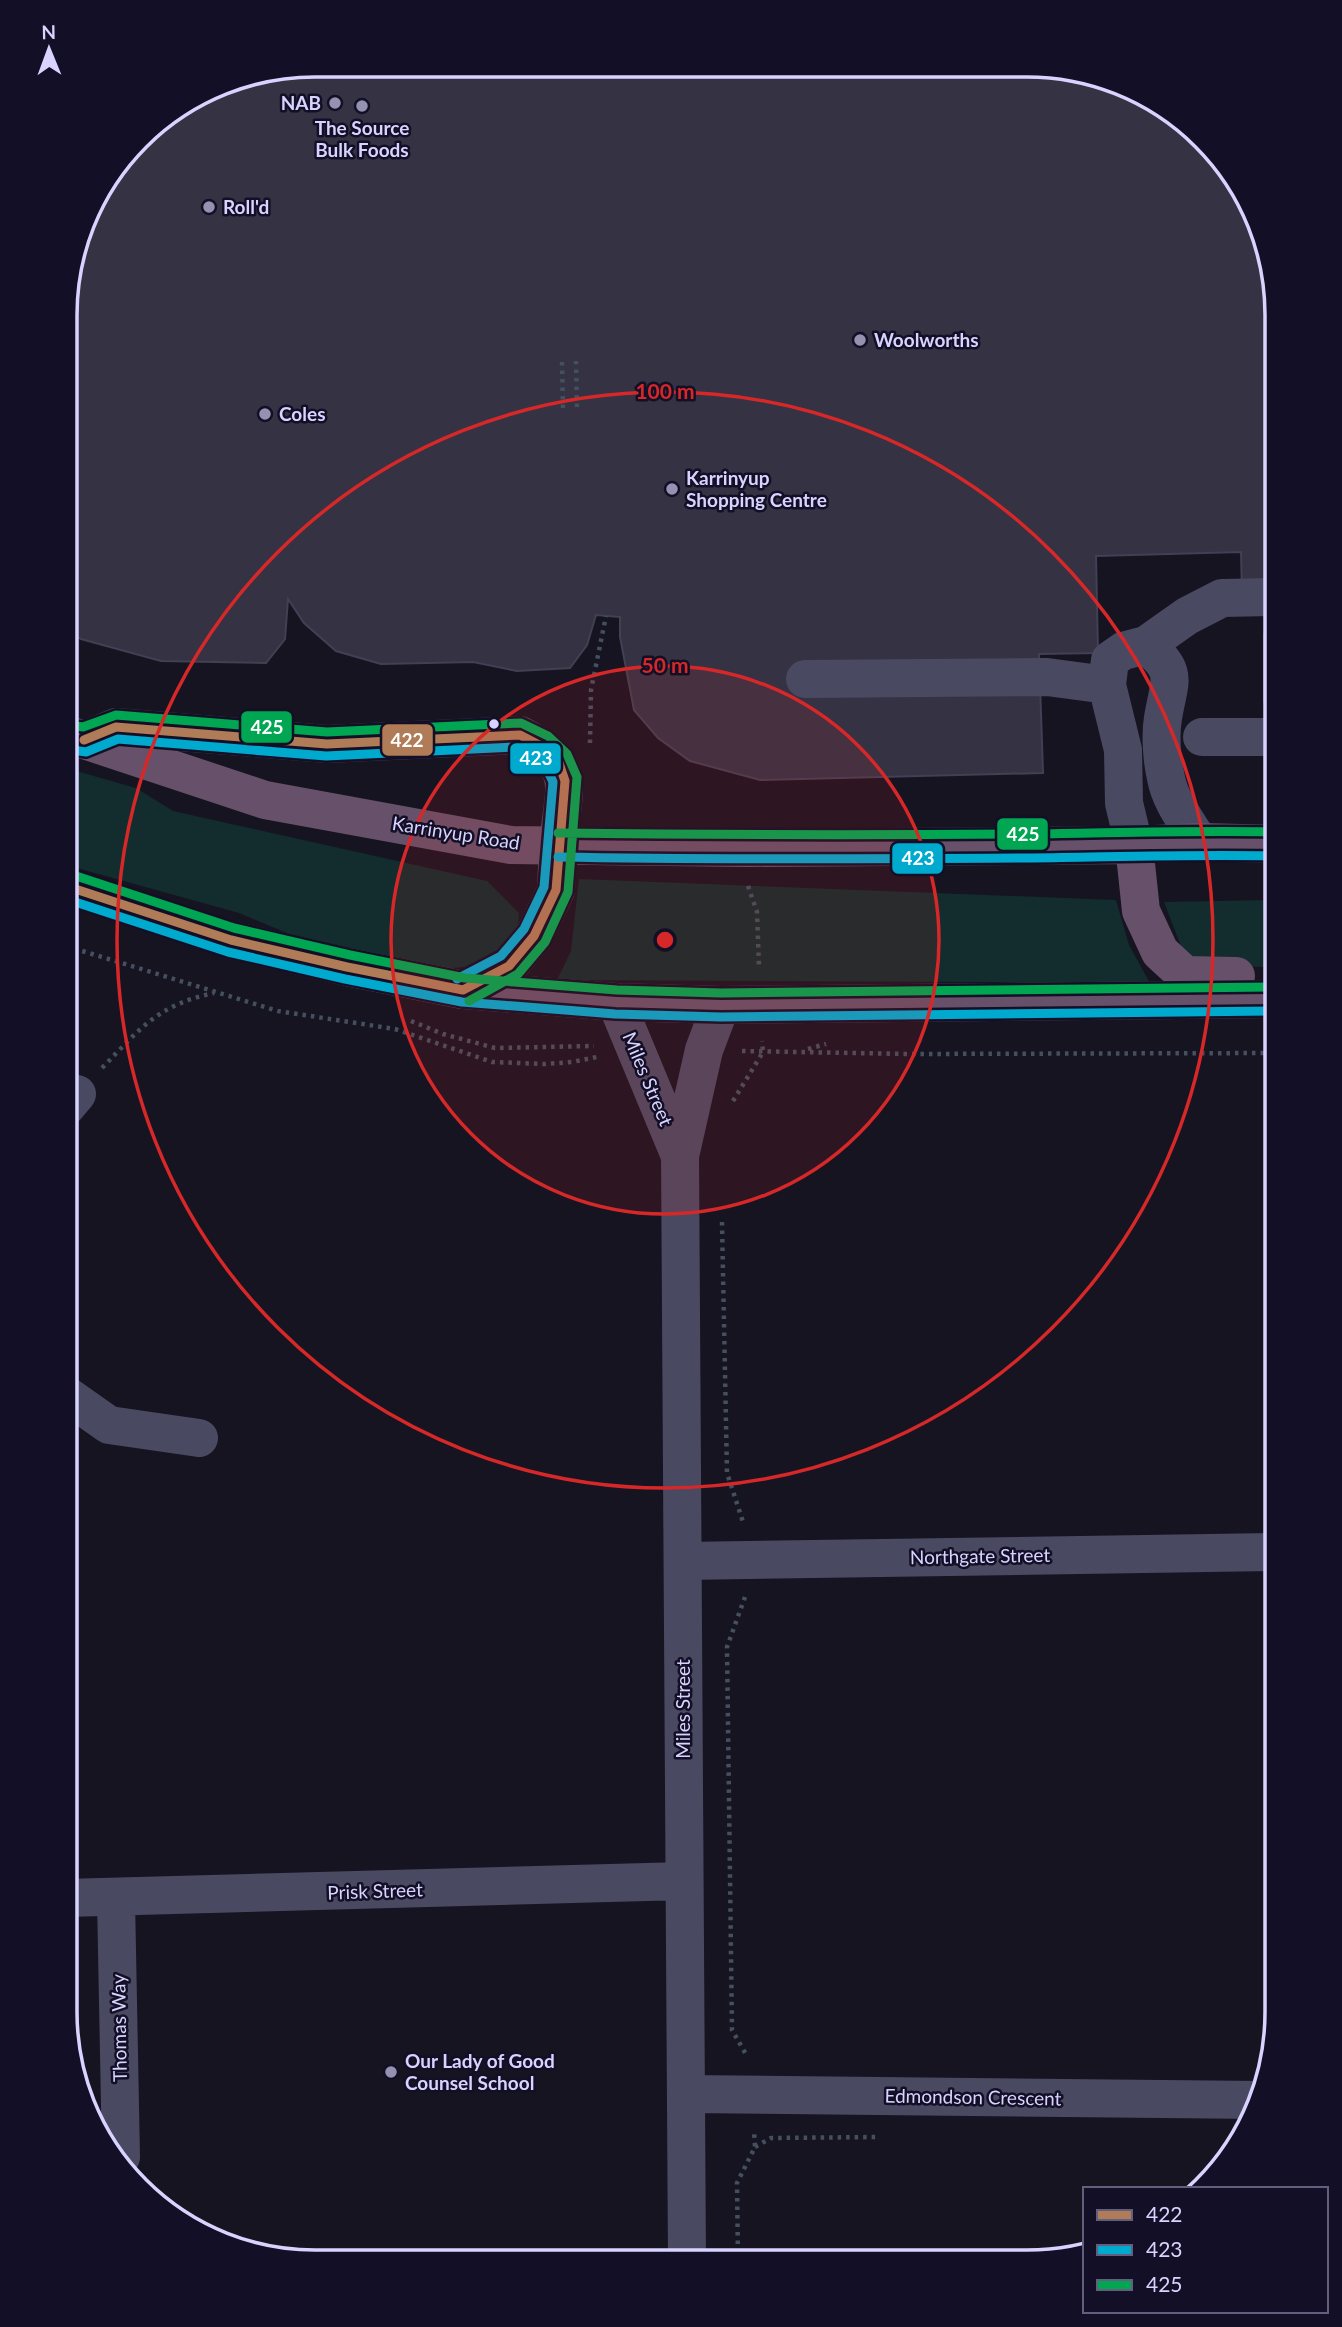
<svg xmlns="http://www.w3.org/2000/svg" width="1342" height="2327" viewBox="0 0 1342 2327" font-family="Lato,sans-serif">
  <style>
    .green { fill: #132c2d }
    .building { fill: #343243; stroke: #433f54; stroke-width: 2 }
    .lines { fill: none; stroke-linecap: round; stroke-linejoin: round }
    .path { stroke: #44505f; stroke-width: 4.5; stroke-dasharray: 3.5 5; stroke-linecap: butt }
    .minor { stroke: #4a4962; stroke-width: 38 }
    .highway { stroke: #67516a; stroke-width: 38 }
    .bus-1-casing { stroke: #130f26; stroke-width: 14 }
    .bus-2-casing { stroke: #130f26; stroke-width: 14 }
    .bus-3-casing { stroke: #130f26; stroke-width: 14 }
    .bus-1 { stroke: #b07c57; stroke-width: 9 }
    .bus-2 { stroke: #00a9ce; stroke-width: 9 }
    .bus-3 { stroke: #00a651; stroke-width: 9 }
    .ring { fill: none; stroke: #d62828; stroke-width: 3.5 }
    .poi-dot { fill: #9591b1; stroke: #130f26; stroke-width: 2.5 }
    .bus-dot { fill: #d9d4ff; stroke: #130f26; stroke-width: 2.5 }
    .labels { text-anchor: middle; stroke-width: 5; stroke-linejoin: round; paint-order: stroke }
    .poi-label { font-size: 19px; font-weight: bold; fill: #d9d4ff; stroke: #130f26; text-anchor: start }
    .street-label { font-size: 19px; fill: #d9d4ff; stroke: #130f26 }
    .rim { fill: none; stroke: #d9d4ff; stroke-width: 3.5 }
    .centre { fill: #d62828; stroke: #130f26; stroke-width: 3.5 }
    .ring-label { font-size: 21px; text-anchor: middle; font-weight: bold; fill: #d62828; stroke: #130f26; stroke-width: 5; stroke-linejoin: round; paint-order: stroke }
    .line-badge { stroke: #130f26; stroke-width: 2.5 }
    .badge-label { font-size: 19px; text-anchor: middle; font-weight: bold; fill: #fff }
  </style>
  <rect width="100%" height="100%" fill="#161421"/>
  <!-- green -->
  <path class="green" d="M66,768L136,788L173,811L487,881L519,913L517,946L477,966L441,969L308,942L239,913L66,865Z
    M579,879L1116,900L1129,945L1150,983L557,980L571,951Z
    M1277,900V968L1187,962L1164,902Z"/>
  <!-- building -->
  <path class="building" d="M315,65L1076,69L1192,126L1264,234L1277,315V593H1242L1241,552L1096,556L1098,653L1039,654L1043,773L760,780L690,761L658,738L634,710L620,637V617L596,615L587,645L570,668L517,671L473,662L381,664L336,651L304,623L288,599L285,639L266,663L161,661L81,639L66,630L67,282L91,204L150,127L219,84Z
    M1264,634H1277V702H1264Z"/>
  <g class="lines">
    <!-- path -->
    <path class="path" d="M576,361L577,408
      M562,362L563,409
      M590,743L591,690L606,616
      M748,886L757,912L759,966
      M66,946L278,1011L395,1029L492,1062L545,1064L572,1062L597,1057
      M411,1021L443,1034L495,1048L594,1046
      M808,1049L826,1044
      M742,1051L908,1054L1277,1053
      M102,1068C140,1029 157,1005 214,993
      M733,1101L763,1052L762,1041
      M722,1222L727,1473L743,1522
      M745,1597L727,1647L732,2030L747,2056
      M755,2147L771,2138L878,2137
      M738,2261L737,2183L755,2147L754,2131"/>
    <!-- minor -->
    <path class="minor" d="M1146,645L1187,616L1222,598L1277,597
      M805,679L1047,677L1107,685
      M1202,737H1277
      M84,740L116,727L327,744L520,735C580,766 563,787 558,845
      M1134,845L1124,803L1123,750L1107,685L1110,660L1123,651L1146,645C1180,673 1169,680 1163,718C1160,735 1162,761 1166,778C1170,801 1187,822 1199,842
      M616,1002L680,1156
      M66,1107L77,1094
      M65,1394L109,1425L199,1438
      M683,1561L1277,1552
      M65,1898L684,1881
      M116,1899L121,2157
      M686,2094L1260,2100
      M687,2261L680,1156L704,1050L721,1005"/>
    <!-- highway -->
    <path class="highway" d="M66,734L265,800L511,845L747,848L1134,845L1199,842L1277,844
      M1134,845L1141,911L1160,952L1185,975L1236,976
      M66,886L231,940L347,967L463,990L616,1002L721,1005L1277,999
      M463,990L509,966L534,936L556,890L558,845"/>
    <!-- bus-1 casing -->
    <g class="bus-1-casing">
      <path id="bus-1" d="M84,740L116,727L327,744L520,735L541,746L559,763L565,781L556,890L534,936L509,966L463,990
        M66,886L231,940L347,967L463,990"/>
    </g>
    <!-- bus-2 casing -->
    <g class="bus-2-casing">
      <path id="bus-2" d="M66,749L86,752L118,739L326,756L517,747C534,756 546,764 553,782L544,887L524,929L501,956L457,979
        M558,857C716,860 874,859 1032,858C1114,857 1195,854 1277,856
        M66,899L228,952L345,979L462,1002L615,1014L721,1017L1277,1011"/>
    </g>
    <!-- bus-3 casing -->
    <g class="bus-3-casing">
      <path id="bus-3" d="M68,725L83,727L116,715L327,732L521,723L548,736L567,754L577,777L568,892L545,942L518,974L469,1001
        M558,833C716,835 874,835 1032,834C1114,833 1195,830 1277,832
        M70,874L234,928L350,955L465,978L617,990L721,993L1277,987"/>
    </g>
    <!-- bus-1 -->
    <use href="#bus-1" class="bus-1"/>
    <!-- bus-2 -->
    <use href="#bus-2" class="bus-2"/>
    <!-- bus-3 -->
    <use href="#bus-3" class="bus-3"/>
  </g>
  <!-- distance rings -->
  <circle cx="665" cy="940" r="274" fill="#d62828" fill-opacity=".12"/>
  <g class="ring">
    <circle cx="665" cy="940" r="274"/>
    <circle cx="665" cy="940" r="548"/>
  </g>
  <!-- markers -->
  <g class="poi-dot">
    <circle cx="335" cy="103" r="7"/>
    <circle cx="362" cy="106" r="7"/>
    <circle cx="209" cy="207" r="7"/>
    <circle cx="860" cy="340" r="7"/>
    <circle cx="265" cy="414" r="7"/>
    <circle cx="672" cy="489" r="7"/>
    <circle cx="391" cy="2072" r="7"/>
  </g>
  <circle class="bus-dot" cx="494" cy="724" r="6"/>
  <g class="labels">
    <!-- poi labels -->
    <g class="poi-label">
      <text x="321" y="110" text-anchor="end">NAB</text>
      <text x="362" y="135" text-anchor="middle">The Source<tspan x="362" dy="22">Bulk Foods</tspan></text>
      <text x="223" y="214">Roll'd</text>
      <text x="874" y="347">Woolworths</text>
      <text x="279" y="421">Coles</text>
      <text x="686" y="485">Karrinyup<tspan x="686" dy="22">Shopping Centre</tspan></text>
      <text x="405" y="2068">Our Lady of Good<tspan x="405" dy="22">Counsel School</tspan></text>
    </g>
    <!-- street labels -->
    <g class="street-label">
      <text transform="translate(456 833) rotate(9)" y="7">Karrinyup Road</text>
      <text transform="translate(648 1079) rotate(67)" y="7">Miles Street</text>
      <text transform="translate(980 1556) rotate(-1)" y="7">Northgate Street</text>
      <text transform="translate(683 1709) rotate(-90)" y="7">Miles Street</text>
      <text transform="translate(375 1891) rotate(-2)" y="7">Prisk Street</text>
      <text transform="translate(119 2028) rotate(-91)" y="7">Thomas Way</text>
      <text transform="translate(973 2097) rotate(1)" y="7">Edmondson Crescent</text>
    </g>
  </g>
  <!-- crop -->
  <path d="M0 0H1342V2327H0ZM315 77H1027A238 238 0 0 1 1265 315V2012A238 238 0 0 1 1027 2250H315A238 238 0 0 1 77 2012V315A238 238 0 0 1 315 77Z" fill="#130f26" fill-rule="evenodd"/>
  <path class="rim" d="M315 77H1027A238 238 0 0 1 1265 315V2012A238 238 0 0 1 1027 2250H315A238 238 0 0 1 77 2012V315A238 238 0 0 1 315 77Z"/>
  <circle cx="665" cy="940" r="10" class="centre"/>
  <g class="ring-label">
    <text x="665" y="399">100 m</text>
    <text x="665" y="673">50 m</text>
  </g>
  <g class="line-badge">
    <rect x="240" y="710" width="53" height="34" rx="7" fill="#00a651"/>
    <rect x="381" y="723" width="53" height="34" rx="7" fill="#b07c57"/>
    <rect x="509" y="742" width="53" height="33" rx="7" fill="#00a9ce"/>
    <rect x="996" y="817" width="53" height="34" rx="7" fill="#00a651"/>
    <rect x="891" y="842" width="53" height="33" rx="7" fill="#00a9ce"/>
  </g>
  <g class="badge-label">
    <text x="267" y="734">425</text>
    <text x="407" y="747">422</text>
    <text x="536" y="765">423</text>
    <text x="1023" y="841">425</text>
    <text x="918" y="865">423</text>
  </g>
  <!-- legend -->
  <rect x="1083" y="2187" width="245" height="126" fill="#130f26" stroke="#625e7d" stroke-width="2"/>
  <rect x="1097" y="2210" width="35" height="10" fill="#b07c57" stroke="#625e7d" stroke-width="2"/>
  <text x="1146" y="2222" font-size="21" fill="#d9d4ff">422</text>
  <rect x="1097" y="2245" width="35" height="10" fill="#00a9ce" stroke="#625e7d" stroke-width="2"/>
  <text x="1146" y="2257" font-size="21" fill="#d9d4ff">423</text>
  <rect x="1097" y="2280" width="35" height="10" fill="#00a651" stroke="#625e7d" stroke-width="2"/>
  <text x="1146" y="2292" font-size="21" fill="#d9d4ff">425</text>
  <!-- north arrow -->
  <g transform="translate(49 49) rotate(359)" stroke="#130f26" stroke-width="5" paint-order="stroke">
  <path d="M0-5L12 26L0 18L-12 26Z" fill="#d9d4ff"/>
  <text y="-10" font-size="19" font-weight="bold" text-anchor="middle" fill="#d9d4ff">N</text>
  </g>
</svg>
